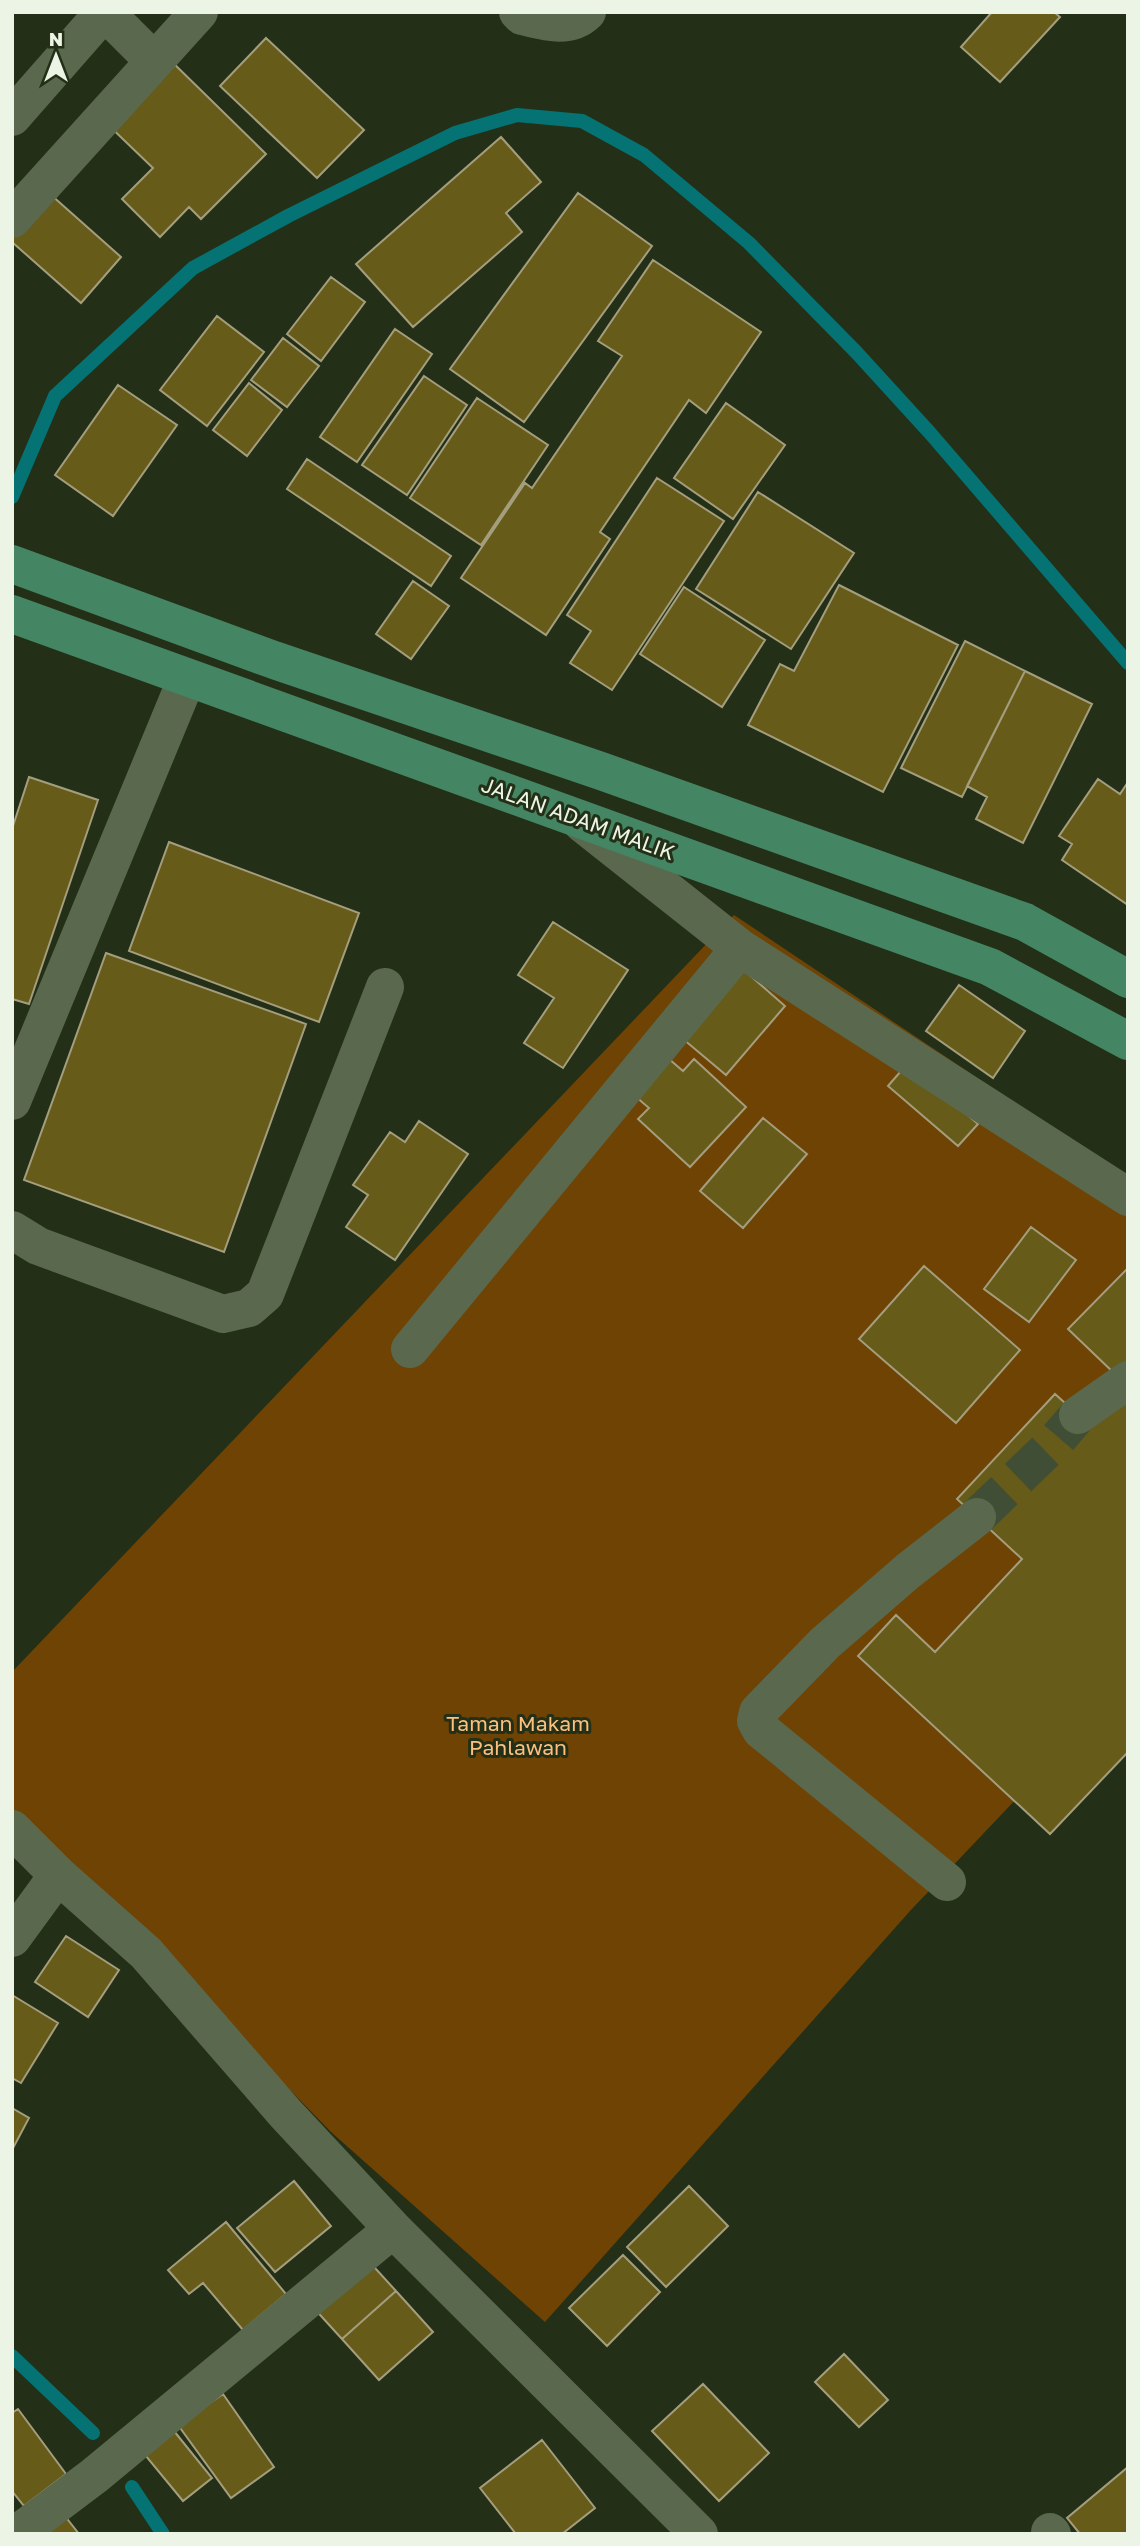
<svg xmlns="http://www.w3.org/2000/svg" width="1140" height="2546" viewBox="0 0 1140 2546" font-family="'Golos Text',sans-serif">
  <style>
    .green { fill: #6f4304 }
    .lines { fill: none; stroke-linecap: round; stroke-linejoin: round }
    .stream { stroke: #057374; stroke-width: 14 }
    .building { fill: #665b19; stroke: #a49e7e; stroke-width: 2 }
    .minor-tunnel { stroke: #414e36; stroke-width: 38; stroke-dasharray: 38 19; stroke-linecap: butt }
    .minor { stroke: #5a694e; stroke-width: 38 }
    .major { stroke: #448563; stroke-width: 38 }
    .labels { text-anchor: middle; stroke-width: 6; stroke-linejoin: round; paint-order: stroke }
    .street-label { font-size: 21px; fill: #ecf5e5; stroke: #233017 }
    .park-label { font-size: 21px; fill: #fcbf7d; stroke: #233017 }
  </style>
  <rect width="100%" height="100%" fill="#233017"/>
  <!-- green -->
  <path class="green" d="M734,915L1128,1179V1681L910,1911L545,2322L331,2132L85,1880L12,1812V1672Z"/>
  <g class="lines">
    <!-- stream -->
    <path class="stream" d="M12,497L55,396L193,268L288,216L455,133L517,115L582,121L644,155L749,243L857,353L930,433L1128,663
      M12,2356L93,2433
      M132,2487L163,2534"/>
  </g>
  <!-- building -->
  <path class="building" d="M992,12H1054L1060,17L1000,82L961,47Z
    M266,38L364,130L317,178L220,86Z
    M166,56L266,154L201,219L189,207L160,237L122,199L153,168L103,120Z
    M501,137L541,182L506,213L522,232L413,327L356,264Z
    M578,193L652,246L524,422L450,369Z
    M50,194L121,257L81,303L12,242V235Z
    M653,260L761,332L706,413L689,400L600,532L610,539L546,635L461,578L525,483L532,488L622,356L598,341Z
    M331,277L365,302L321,361L287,334Z
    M217,316L264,352L207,426L160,390Z
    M395,329L432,354L357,462L320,437Z
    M283,338L319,366L287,407L251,380Z
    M424,376L467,405L407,495L362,465Z
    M249,383L282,410L247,456L213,430Z
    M118,385L177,425L113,516L55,475Z
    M477,398L548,445L481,545L410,498Z
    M726,403L785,445L733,519L674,478Z
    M307,459L451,556L431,586L287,489Z
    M657,478L724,521L612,690L570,663L591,631L567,615Z
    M758,492L854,553L791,649L696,589Z
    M413,581L449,606L411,659L376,634Z
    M839,585L958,645L883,792L748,725L780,664L794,671Z
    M684,587L765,640L722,707L640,654Z
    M965,641L1025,671L962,797L901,768Z
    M1025,671L1092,704L1023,843L976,819L987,797L967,786Z
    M29,777L98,800L29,1004L12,999V829Z
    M1098,779L1120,794L1128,782V905L1062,860L1072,844L1059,836Z
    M169,842L359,913L319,1022L129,951Z
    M553,922L628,970L563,1068L524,1043L554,998L518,975Z
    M106,953L306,1024L224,1252L24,1180Z
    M737,964L785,1006L726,1075L677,1034Z
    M959,985L1025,1031L993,1078L926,1031Z
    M669,1059L683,1071L694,1059L746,1107L690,1167L638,1119L649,1108L635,1096Z
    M908,1063L978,1124L958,1146L888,1086Z
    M763,1118L807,1154L743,1228L700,1191Z
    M419,1121L468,1154L395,1260L346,1227L368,1195L353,1185L390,1132L405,1142Z
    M1031,1227L1076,1260L1029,1322L984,1289Z
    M924,1266L1020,1350L956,1423L859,1339Z
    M1128,1268V1361L1115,1374L1068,1329Z
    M1128,1388V1752L1050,1834L858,1656L896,1615L935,1652L1022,1559L957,1499L1055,1394L1088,1424Z
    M66,1936L119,1970L88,2017L35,1982Z
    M12,1995L58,2023L21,2083L12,2078Z
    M12,2108L29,2118L12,2150Z
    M294,2181L331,2226L275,2272L237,2228Z
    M689,2186L728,2226L666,2287L627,2247Z
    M226,2222L286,2294L243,2330L203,2283L189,2294L168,2270Z
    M623,2255L660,2292L607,2346L569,2308Z
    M365,2257L396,2291L342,2339L311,2305Z
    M396,2291L433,2332L379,2380L342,2339Z
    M844,2354L888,2400L859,2427L815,2382Z
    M703,2384L769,2453L719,2501L652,2431Z
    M223,2394L274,2467L231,2498L178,2425Z
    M18,2409L66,2474L24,2506L12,2491V2413Z
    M174,2431L212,2478L183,2501L145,2455Z
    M542,2440L595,2508L562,2534H516L480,2488Z
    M1128,2467V2534H1080L1067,2518Z
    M61,2511L79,2534H32Z"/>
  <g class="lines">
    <!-- minor-tunnel -->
    <path class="minor-tunnel" d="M977,1517L1054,1443L1078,1415"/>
    <!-- minor -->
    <path class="minor" d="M105,12L154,61
      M518,12L522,16C543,21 569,30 587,12
      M12,117L104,12
      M12,219L199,12
      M582,823L740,948L1128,1197
      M12,1101L187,678
      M12,1230L38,1246L223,1314L249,1308L265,1294L385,987
      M410,1349L740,948
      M1078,1415L1128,1380
      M12,1829L58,1875L146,1953L285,2113L393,2229L699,2534
      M947,1882L761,1730L756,1721L758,1712L825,1643L908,1571L977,1517
      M12,1938L58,1875
      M1050,2532L1052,2534
      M17,2534L94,2476L393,2229"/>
    <!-- major -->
    <path class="major" d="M12,564L274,660L601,771L1025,922L1128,979
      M12,614L990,967L1128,1041"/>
  </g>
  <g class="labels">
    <!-- street labels -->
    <g class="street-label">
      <text transform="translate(578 819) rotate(20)" y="7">JALAN ADAM MALIK</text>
    </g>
    <!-- park labels -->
    <g class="park-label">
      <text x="518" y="1731">Taman Makam<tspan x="518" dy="24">Pahlawan</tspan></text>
    </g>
  </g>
  <!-- border -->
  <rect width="1140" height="2546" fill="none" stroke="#ecf5e5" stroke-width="28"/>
  <!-- north arrow -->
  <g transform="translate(56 56)" stroke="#233017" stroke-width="5" paint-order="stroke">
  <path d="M0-5L12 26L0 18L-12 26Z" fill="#ecf5e5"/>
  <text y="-10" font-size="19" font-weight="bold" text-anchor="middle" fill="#ecf5e5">N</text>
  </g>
</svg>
